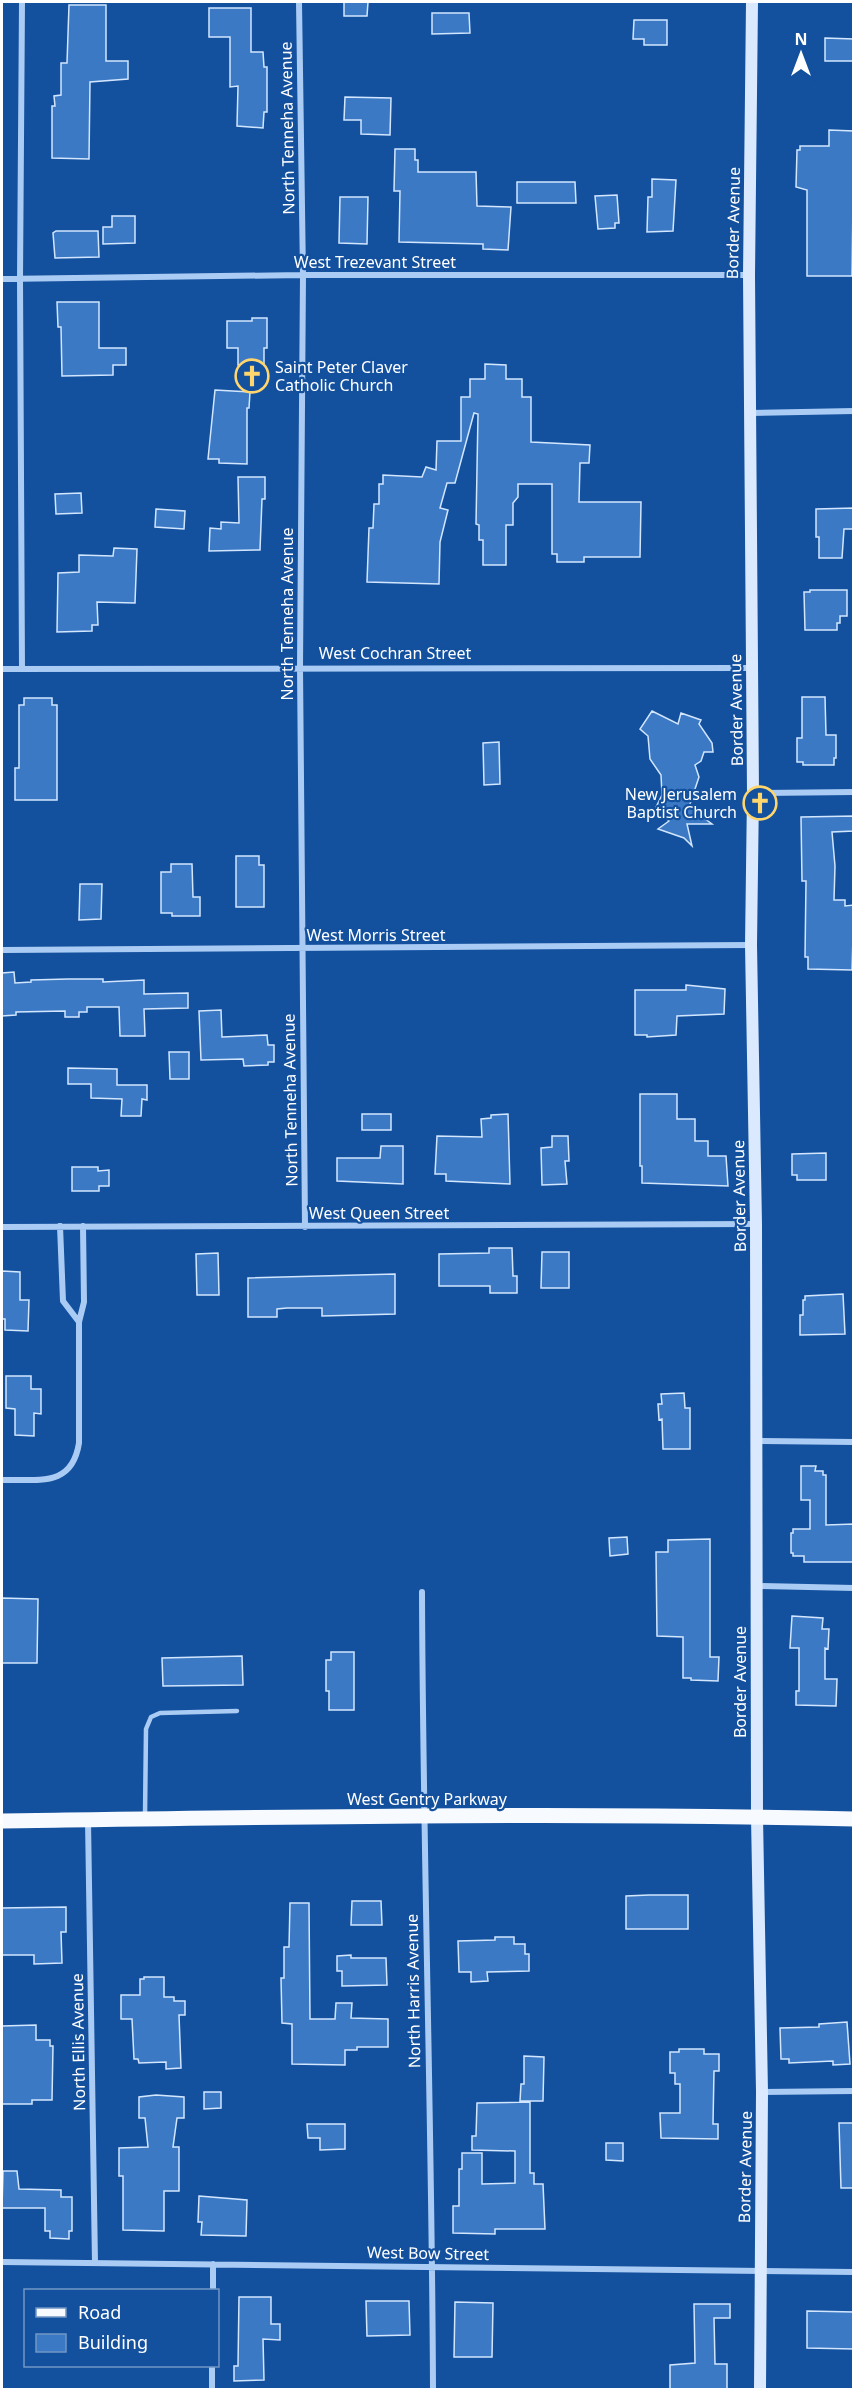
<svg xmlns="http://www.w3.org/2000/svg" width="855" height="2391" viewBox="0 0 855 2391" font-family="'Noto Sans',sans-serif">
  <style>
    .building { fill: #3c79c5; stroke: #d2e6fe; stroke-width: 1.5 }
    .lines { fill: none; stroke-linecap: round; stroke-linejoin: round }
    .lane { stroke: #aaccf4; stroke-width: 4.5 }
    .street { stroke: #aaccf4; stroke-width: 6 }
    .secondary { stroke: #dae9fd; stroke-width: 12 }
    .primary { stroke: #f7faff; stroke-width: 15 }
    .labels { text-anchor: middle; stroke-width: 4.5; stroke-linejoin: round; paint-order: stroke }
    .street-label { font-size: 16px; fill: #fff; stroke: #13509e }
    .poi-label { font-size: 16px; fill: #fff; stroke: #13509e; text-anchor: start }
  </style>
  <rect width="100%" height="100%" fill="#13509e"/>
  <!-- building -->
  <path class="building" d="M344,2H368L367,16H344Z
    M69,5H106V61H128V79L90,82L89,159L52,158V106H55L54,96L61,95V63H67Z
    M209,8H251V52H263L264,67H267V112H264L263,128L237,126L238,86L230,87V37H209Z
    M432,13H469L470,33L432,34Z
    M634,20H667V45H644V39H633Z
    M825,38L854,39V61H825Z
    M345,97L391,98L390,135L361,134V120H344Z
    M829,130L854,131L852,276H807V190L796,187L797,150H800V146H829Z
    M395,149H415V160H418V172H476L477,206L511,207L508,250L483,249V244L399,242L400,191H394Z
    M652,179L676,180L673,231L647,232L648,197H652Z
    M517,182H575L576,203H517Z
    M617,195L619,223H615V228L598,229L595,196Z
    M340,197H368L367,244L339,243Z
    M112,216H135V243L103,244V227H112Z
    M56,231H98L99,257L55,258L53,233Z
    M57,302H99V348H126V365H113V375L62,376L61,327H58Z
    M252,318H267V348H264V365H238V348H227V321H252Z
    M485,364L506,365V379H522V397H531V442L590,445L589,463H580L579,502H641L640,557H584V562H557V554H552V484H518V497L513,503V525H506V565H483V540H479V525L476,524L478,414L474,413L455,483H447L440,508L448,510L440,542L439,584L367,582L369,528H373L374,504H379V484H383V475L422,477L426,467L436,470L437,441H461V397H470V379H485Z
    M215,390L250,392L249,408H247V464L219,463V459H208Z
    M238,477H265V499H262L260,550L209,551L210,528L221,529V522L239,523Z
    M81,493L82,513L56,514L55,494Z
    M854,508V529H844L842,558H819V537H816V509Z
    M156,509L185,511L184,529L155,527Z
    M114,548L137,549L135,603L97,602L98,625H92V631L57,632L58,573L79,572V555L113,556Z
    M810,590H847V616H840V623H837V630H805L804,592H810Z
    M802,697H825L826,735H836V758H834V765H803V762H797V738H802Z
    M24,698H52V705H57V800H15V768H19V705H24Z
    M652,711L678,724L681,713L701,720L699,724L712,743L713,752H704L701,761L695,765L699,777L689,807L712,824H687L692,846L684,838L658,829L669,821L656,807L662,795L661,775L650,759L648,736L640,729Z
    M499,742L500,784L484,785L483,743Z
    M854,816V831L832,832L835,866L834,900H845V906L854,905L852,970L808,969V957H805L806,881H802L801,817Z
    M236,856H259V865H264V907H236Z
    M171,864H192L193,897H200V916H172V913H161V872H171Z
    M80,884H102L101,919L79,920Z
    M14,972L15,983L31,982V980L68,979H103V982L144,980V994L188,993V1008L144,1009L145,1036H120L119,1007H87V1012H79V1017H65V1011L16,1012V1015L2,1016V973Z
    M686,985L725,989L724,1014L677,1016L676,1035L647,1037V1035H635V990H686Z
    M221,1010L222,1037L267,1035L268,1045H274V1062H268V1065L244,1066L243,1059L201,1060L199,1011Z
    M169,1052H189V1079H170Z
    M68,1068L117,1069V1085H147V1100L142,1099L141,1116H121L122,1099L91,1098V1084H68Z
    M640,1094H677V1119H695V1141H708V1156H726L728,1186L642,1183V1166H640Z
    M362,1114H391V1130H362Z
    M508,1114L510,1184L446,1181V1174H435L437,1136L482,1137L481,1119L491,1118V1115Z
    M552,1136H568L569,1161H565L567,1184L542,1185L541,1148L552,1147Z
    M381,1146H403V1184L337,1181V1158H380Z
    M826,1153V1180H797V1175H792V1154Z
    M72,1167H98V1171L109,1170V1186H99V1191H72Z
    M489,1248H512L513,1276H517V1293H490V1286H439V1254L489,1253Z
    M542,1252H569V1288H541Z
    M218,1253L219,1295H197L196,1254Z
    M2,1271L20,1272V1300H29L28,1331L5,1330V1319H2Z
    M395,1274V1314L322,1316V1308H287L277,1309V1317H248V1278Z
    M843,1294L845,1334L800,1335V1315H803V1300H805V1296Z
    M6,1376H31V1389H41V1414L34,1413V1436L15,1435V1409L6,1408Z
    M684,1393L685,1408H690V1449H663L662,1419L659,1420L658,1404H662L661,1394Z
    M801,1466H816L815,1471H823V1475H826V1525L854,1524V1562H804V1556H793V1553H791V1533H793V1529H810V1500H801Z
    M627,1537L628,1554L610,1556L609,1538Z
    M710,1539V1657H719L718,1681L691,1680V1678H683V1637L657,1636L656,1552H668V1540Z
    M2,1598L38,1599L37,1663H2Z
    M792,1616L823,1618L822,1629H829L828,1649L825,1648V1679H837L836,1706L796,1705V1691H799V1648H790Z
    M331,1652H354V1710H329V1691H326V1660H331Z
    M242,1656L243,1685L163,1686L162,1658Z
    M649,1895H688V1929H626V1896Z
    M352,1901H381L382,1925H351Z
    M290,1903H309L310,2019H335L336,2003H352L351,2018L388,2019V2047H357V2050H345V2065L292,2064V2024L282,2023L281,1978H284V1947H289Z
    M66,1907V1932H61L62,1963L34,1964V1955H2V1908Z
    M495,1937H514V1944H525V1954H529V1971L487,1972L488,1981L471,1982V1972H459L458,1941L495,1940Z
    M351,1955V1958H386L387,1985L342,1986V1971H337V1956Z
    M144,1977H164V1997H174V2001H185V2015H179L181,2068L166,2069V2062L139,2063L138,2059H134L132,2019H121V1995H140V1979H144Z
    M847,2022L850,2064L833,2065V2061L789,2063V2059H781L780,2028L819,2027V2024Z
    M36,2025V2040H50V2046H53L52,2100H32V2104H2V2026Z
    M679,2049H704V2054H719V2071H714L713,2124H718V2139L661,2138L660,2113H680V2084H675V2073H670V2052H679Z
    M524,2056L544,2057L543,2101H520L521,2084H524Z
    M204,2092H221V2108L204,2109Z
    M156,2095L184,2097V2118H177L173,2147H179V2191H164V2231L123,2230V2176H119V2148L148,2147L145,2118H139V2097Z
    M530,2102V2173H534V2184H543L545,2229H495V2234L453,2233V2206H459V2169H462V2153H482V2184L515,2183V2151L472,2150V2136H476L477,2103Z
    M839,2123H854V2188H841Z
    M307,2124H345V2149L320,2150V2138H308Z
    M606,2143H623V2161L606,2160Z
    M3,2171H17L19,2189L61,2190V2197H72V2231H69V2239L50,2238V2231H45V2208H2Z
    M199,2196L247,2200L246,2236L201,2235L202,2222H198Z
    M239,2297H271V2324H280V2340L263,2339L264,2380L234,2381V2366H238Z
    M366,2301H409L410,2335L367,2336Z
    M455,2302L493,2303L492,2357H454Z
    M694,2304H730V2318H714L715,2364H727V2390H670V2365L695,2363Z
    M807,2311L854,2312V2349L807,2348Z"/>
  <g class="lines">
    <!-- lane -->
    <path class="lane" d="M145,1817L146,1729L151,1717L160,1713L237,1711"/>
    <!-- street -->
    <path class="street" d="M22,2L20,279L22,669
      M299,2L303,275L300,667L305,1227
      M2,279L303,275H749
      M749,413L854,411
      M2,669L752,668
      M753,793L854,792
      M2,950L751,945
      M60,1226L63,1301L79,1322
      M2,1227L756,1224
      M757,1441L854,1442
      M2,1480C38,1479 72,1488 79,1443V1322L84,1302L83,1226
      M757,1586L854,1588
      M422,1592C423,1858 432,2124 433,2390
      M88,1820L95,2263
      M762,2092L854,2091
      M2,2262L854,2272
      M213,2290V2264
      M212,2390V2366"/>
    <!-- secondary -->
    <path class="secondary" d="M752,2L749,275L753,793L751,945L756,1224L757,1817L762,2092L760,2390"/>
    <!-- primary -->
    <path class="primary" d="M2,1821C285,1817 570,1812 854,1819"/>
  </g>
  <!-- icons -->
  <defs>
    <g id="church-ring" transform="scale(1.725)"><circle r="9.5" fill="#13509e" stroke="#ffd56d" stroke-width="1.5"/><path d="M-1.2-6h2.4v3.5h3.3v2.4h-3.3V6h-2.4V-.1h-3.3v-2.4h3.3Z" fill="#ffd56d"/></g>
  </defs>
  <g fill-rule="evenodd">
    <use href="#church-ring" x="252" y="376"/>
    <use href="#church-ring" x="760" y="803"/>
  </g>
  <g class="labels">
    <!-- street labels -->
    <g class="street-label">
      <text transform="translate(287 128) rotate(-91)" y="6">North Tenneha Avenue</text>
      <text transform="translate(733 223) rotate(-89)" y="6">Border Avenue</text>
      <text x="375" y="268">West Trezevant Street</text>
      <text transform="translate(287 614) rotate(-90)" y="6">North Tenneha Avenue</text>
      <text x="395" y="659">West Cochran Street</text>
      <text transform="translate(736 710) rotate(-91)" y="6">Border Avenue</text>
      <text x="376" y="941">West Morris Street</text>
      <text transform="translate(290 1100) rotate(-91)" y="6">North Tenneha Avenue</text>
      <text transform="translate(739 1196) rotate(-91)" y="6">Border Avenue</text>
      <text x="379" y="1219">West Queen Street</text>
      <text transform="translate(740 1682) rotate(-90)" y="6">Border Avenue</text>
      <text x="427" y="1805">West Gentry Parkway</text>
      <text transform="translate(413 1991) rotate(-91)" y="6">North Harris Avenue</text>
      <text transform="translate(78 2042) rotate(-91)" y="6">North Ellis Avenue</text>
      <text transform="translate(745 2167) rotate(-89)" y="6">Border Avenue</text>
      <text transform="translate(428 2253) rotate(1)" y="6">West Bow Street</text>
    </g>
    <!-- poi labels -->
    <g class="poi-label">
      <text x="275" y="373">Saint Peter Claver<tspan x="275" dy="18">Catholic Church</tspan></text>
      <text x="737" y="800" text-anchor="end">New Jerusalem<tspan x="737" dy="18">Baptist Church</tspan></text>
    </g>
  </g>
  <!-- border -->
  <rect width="855" height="2391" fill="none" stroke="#ffffff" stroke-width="6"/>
  <!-- legend -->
  <rect x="24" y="2289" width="195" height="78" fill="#13509e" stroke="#7196c5" stroke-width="1.5"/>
  <rect x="36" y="2308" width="30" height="9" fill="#f7faff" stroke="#7196c5" stroke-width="1.5"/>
  <text x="78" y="2319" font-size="18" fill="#ffffff">Road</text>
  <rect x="36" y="2334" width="30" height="18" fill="#3c79c5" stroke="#7196c5" stroke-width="1.5"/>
  <text x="78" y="2349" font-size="18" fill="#ffffff">Building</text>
  <!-- north arrow -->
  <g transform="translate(801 54)" stroke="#13509e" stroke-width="4.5" paint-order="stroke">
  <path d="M0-4.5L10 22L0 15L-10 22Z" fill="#ffffff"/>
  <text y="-9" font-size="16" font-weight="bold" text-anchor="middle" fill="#ffffff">N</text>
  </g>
</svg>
